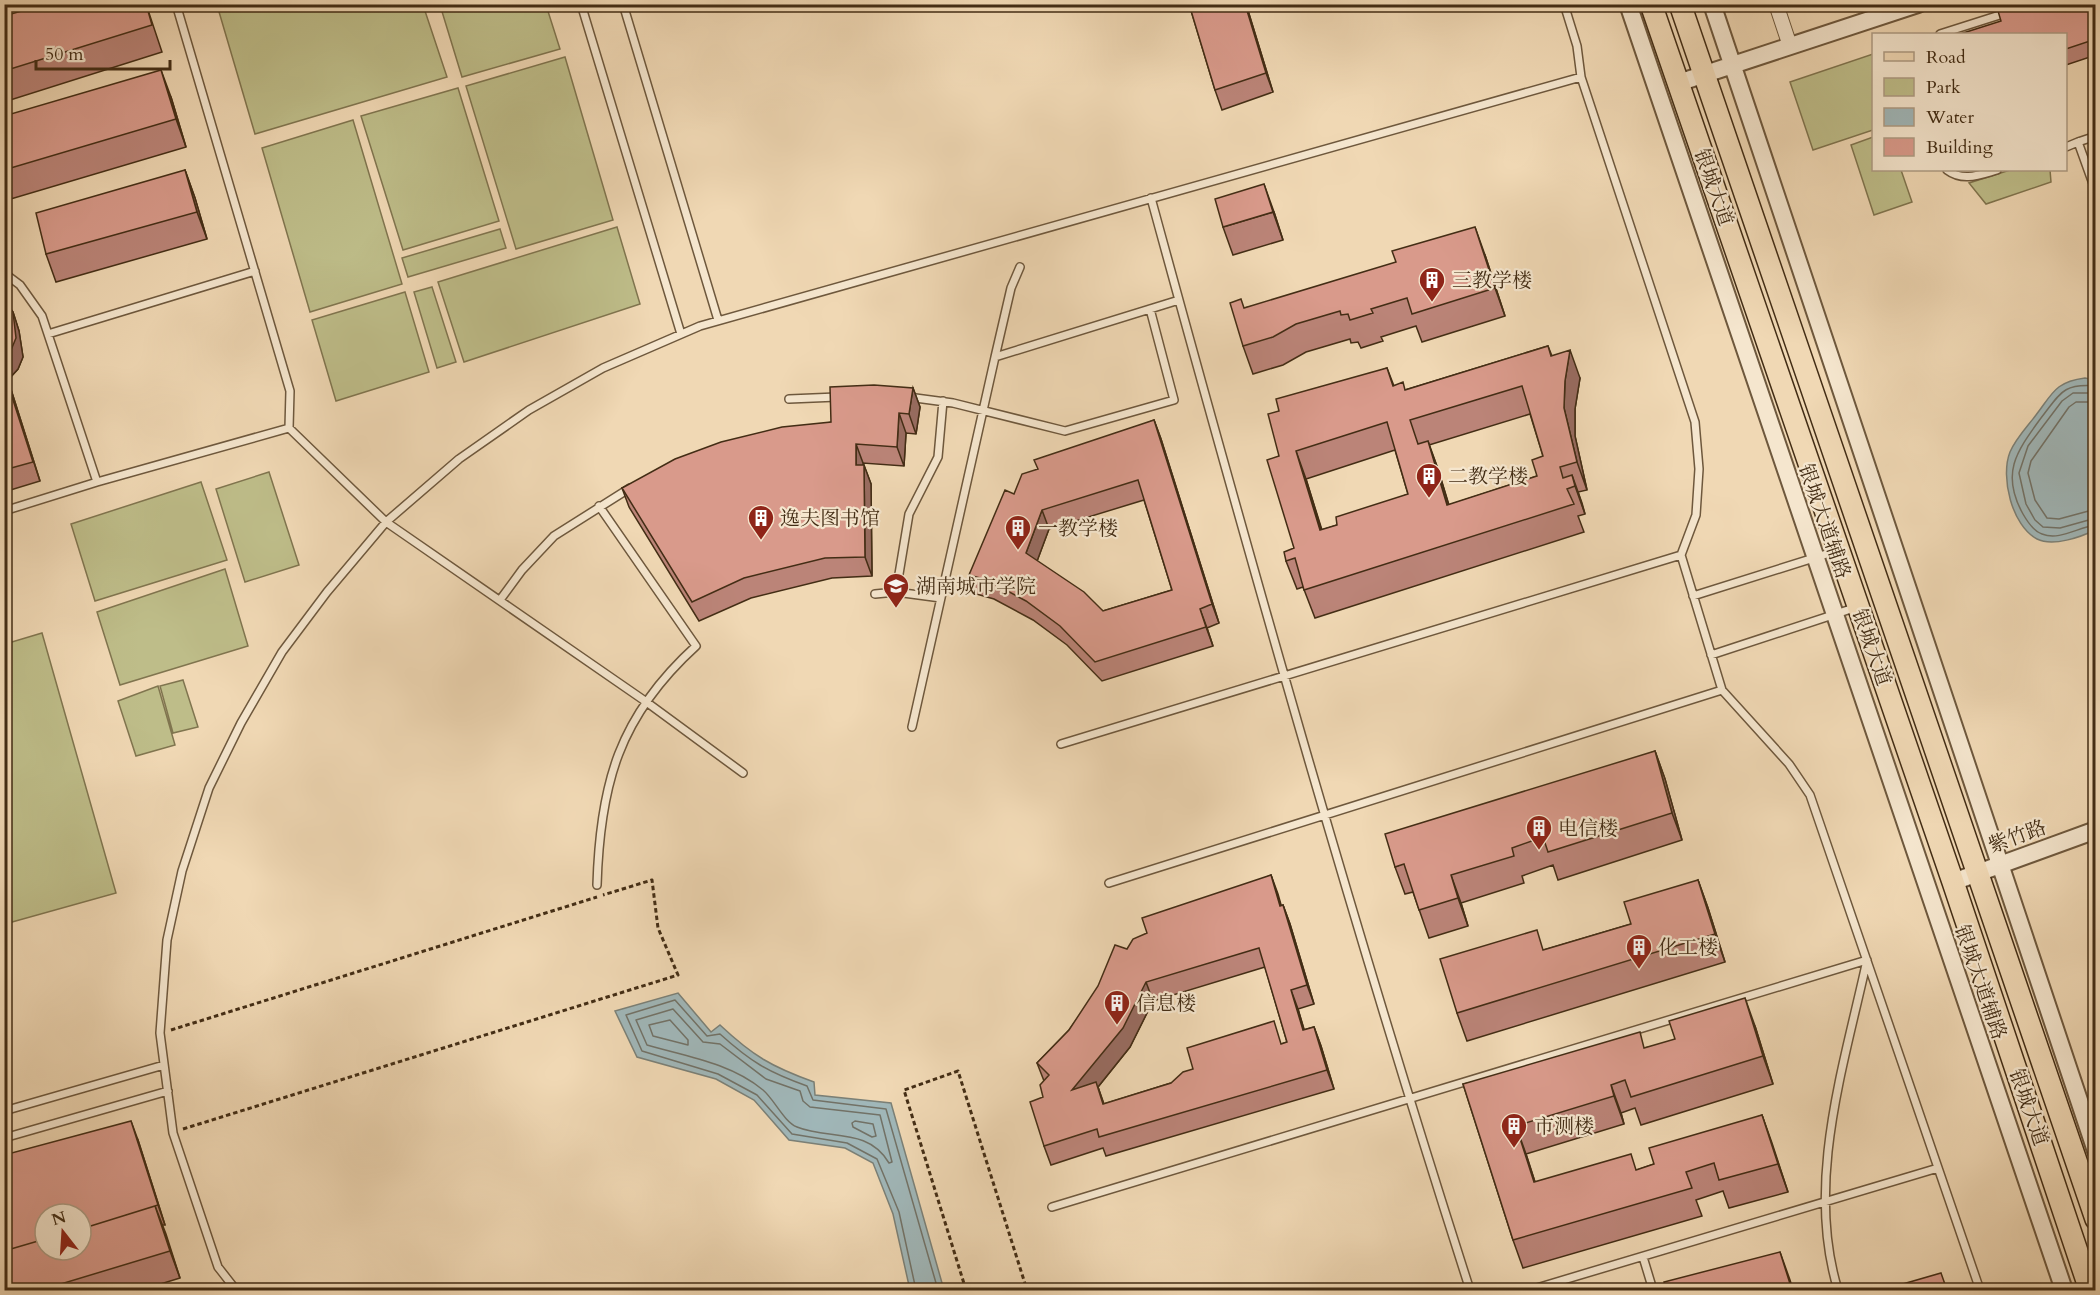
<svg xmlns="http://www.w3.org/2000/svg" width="2100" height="1295" viewBox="0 0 2100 1295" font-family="Cardo,'Noto Serif SC',serif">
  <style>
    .green { fill: #bebd89; stroke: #80754f; stroke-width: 1.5 }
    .water { fill: #a0b7b9; stroke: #7b8077; stroke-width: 1.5 }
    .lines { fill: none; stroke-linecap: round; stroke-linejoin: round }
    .shore { stroke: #727267; stroke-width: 1.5 }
    .service-casing { stroke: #6e583d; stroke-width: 10 }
    .minor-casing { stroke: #6e583d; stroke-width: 16 }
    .tertiary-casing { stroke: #6e583d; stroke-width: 20 }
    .primary-casing { stroke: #432d15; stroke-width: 24 }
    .path { stroke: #432d15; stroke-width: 3; stroke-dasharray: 4.5 3; stroke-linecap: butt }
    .service { stroke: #f5e6ce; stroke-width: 7 }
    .minor { stroke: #f5e6ce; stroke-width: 14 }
    .tertiary { stroke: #f5e6ce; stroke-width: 16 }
    .primary { stroke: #f0d8b4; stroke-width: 21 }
    .wall { fill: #bb8478; stroke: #432d15; stroke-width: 1.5; fill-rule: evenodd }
    .shaded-wall { fill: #986c61; stroke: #432d15; stroke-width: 1.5 }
    .building { fill: #d99a8b; stroke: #432d15; stroke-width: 1.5; fill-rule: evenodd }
    .labels { text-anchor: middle; stroke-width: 4.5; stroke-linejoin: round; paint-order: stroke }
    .street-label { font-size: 20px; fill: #432d15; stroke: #f5e6ce }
    .poi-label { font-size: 20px; fill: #432d15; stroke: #f5e6ce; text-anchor: start }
  </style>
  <rect width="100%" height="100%" fill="#f0d8b4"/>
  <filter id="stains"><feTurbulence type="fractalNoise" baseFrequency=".00333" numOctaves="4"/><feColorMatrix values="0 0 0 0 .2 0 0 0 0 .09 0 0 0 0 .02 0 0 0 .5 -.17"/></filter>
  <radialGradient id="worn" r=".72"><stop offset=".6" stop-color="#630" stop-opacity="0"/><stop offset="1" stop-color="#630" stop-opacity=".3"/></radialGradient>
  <!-- green -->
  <path class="green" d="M217,5H423L447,77L255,134Z
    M440,5H546L560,49L462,77Z
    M1873,54V130L1813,150L1790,82Z
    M565,57L613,220L516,249L466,86Z
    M458,88L499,221L403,250L361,116Z
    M353,120L402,284L310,312L262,148Z
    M1873,137L1874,170H1901L1912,202L1874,215L1851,145Z
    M2010,170H2050L2051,182L1986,204L1969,183Z
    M617,227L640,304L464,362L438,282Z
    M500,229L506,248L408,277L402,258Z
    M432,287L456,362L437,368L414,292Z
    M405,292L429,372L336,401L312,320Z
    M269,472L299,565L245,582L216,489Z
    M201,482L227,560L95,601L71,524Z
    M225,569L248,646L120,685L97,612Z
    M42,633L116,893L5,924V644Z
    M183,680L198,727L173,733L160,686Z
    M158,686L175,745L136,756L118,701Z"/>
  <!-- water -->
  <path class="water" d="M2085,378L2095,380V530C2081,537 2053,547 2037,539C2012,526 2000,477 2010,452C2016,438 2027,427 2036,415C2053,393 2055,382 2085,378Z
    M678,993L711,1032L720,1025C753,1056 772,1067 814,1082L815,1095L891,1103L944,1290H910L893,1214L873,1163L845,1148L789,1140L754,1100L716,1079L637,1057L615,1011Z"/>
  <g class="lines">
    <!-- shore -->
    <path class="shore" d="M2096,386C2062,383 2060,394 2041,418C2017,451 2000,473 2023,514C2027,521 2033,531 2042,534C2060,541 2078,527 2096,525
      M2096,393H2073L2062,401L2028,446L2019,473L2026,504L2035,520L2043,527L2060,528L2096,518
      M2096,402H2076L2069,407L2031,461L2028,473L2035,500L2047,518L2059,519L2096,509
      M673,1009L703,1042L720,1044L766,1079L800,1091L803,1101L810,1107L880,1115L892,1162L889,1163C868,1127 828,1140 797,1127C784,1122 774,1099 763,1090C731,1063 685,1056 647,1045L636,1020Z
      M670,1020L688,1040V1045L653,1036L649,1025Z
      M855,1121L873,1124L876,1136L872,1137L853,1127L852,1123Z
      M916,1290L899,1212L877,1159L847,1143L792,1134L757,1095L718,1074L642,1051L626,1015L675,1000L707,1036L720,1034C751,1062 768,1072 807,1086L813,1100L886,1109L938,1290"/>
    <!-- service casing -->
    <g class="service-casing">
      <path id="service" d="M176,4L290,391L289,428
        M581,4L681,334
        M623,4L718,320
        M1564,4L1577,46L1581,77L1695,422L1699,469L1696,515L1681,555L1722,690L1789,764L1810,795L1980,1290
        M4,5L7,4
        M1940,34L2006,13
        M2096,136L2078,142L2096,192
        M2066,147L2078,142
        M1947,170C1963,182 1979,175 1997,170
        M1151,198C1251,564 1354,929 1470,1290
        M4,273L20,285L42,316L97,482L4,511
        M48,334L255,271
        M995,357L1011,288L1020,267
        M908,397L953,403L1065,431L1174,400L1150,309
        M789,399L837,397
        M97,482L289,428L386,522L645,701L743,773
        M896,592L909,514L938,457L943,401
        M875,594L896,592L941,598
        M1693,596L1836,551
        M500,600L522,570L554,536L630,488
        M1711,655L1857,607
        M912,727L995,357L1179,300
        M1061,744L1681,555
        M1109,883L1722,690
        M597,885C600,784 619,716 696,646L599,506
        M4,1111L164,1065
        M4,1138L168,1091
        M1052,1207L1867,960C1844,1066 1805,1183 1838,1290
        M1643,1257L1653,1290
        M236,1290L218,1267L173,1133L160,1033L167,940L182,871L209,788L241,723L282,652L327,592L386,522L459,459L529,410L603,368L700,326L1581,77
        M1530,1290L1938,1168"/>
    </g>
    <!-- minor casing -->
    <g class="minor-casing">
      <path id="minor" d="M1776,4L1790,46"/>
    </g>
    <!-- tertiary casing -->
    <g class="tertiary-casing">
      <path id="tertiary" d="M1628,4L2064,1290
        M1712,4L2096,1151
        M1678,83L1918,4
        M1953,882L2096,830"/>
    </g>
    <!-- primary casing -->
    <g class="primary-casing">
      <path id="primary" d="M1651,4L1953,882L2090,1290
        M1680,4L2096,1219"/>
    </g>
    <!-- path -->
    <path class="path" d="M171,1030L597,897
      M183,1129L678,975L658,928L652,880L603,895
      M966,1290L904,1090L958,1071L1027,1290"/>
    <!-- service -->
    <use href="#service" class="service"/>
    <!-- minor -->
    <use href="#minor" class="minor"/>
    <!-- tertiary -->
    <use href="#tertiary" class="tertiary"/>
    <!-- primary -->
    <use href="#primary" class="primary"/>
  </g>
  <!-- wall -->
  <path class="wall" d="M146,4L162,52L4,102V16Z
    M1189,4H1246L1273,92L1222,110L1215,90Z
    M2096,20V55L2066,65V34L2001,21Z
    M171,97L186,147L4,201V116Z
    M185,170L195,198L207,239L56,282L46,254Z
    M1274,212L1283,240L1233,255L1223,227Z
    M1485,255L1505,316L1422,342L1416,326L1381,337L1383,341L1361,348L1358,342L1351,343L1350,339L1306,352L1283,365L1253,374L1243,346L1244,308Z
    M4,300L13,312L19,331L23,357L18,369L8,380L40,481L4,492Z
    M1548,346L1552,356L1580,378L1575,409V436L1587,490L1578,492L1585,514L1578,516L1584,532L1315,618L1303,587L1297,589L1286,561L1294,548L1279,456V411L1387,368L1394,386L1405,390ZM1530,414L1543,456L1537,476L1449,505L1438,469L1429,445ZM1395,450L1408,494L1337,525L1322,530L1306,479Z
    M913,388L920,407L916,434L906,433L904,466L863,463L871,484L872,576L832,578L751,598L699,621L629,507L622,488L831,422Z
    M1154,420L1161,439L1219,623L1207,628L1213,646L1102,681L1067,645L1033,620L994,599L976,594L969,575L1014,494L1038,469ZM1144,500L1172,590L1103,611L1037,561L1049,529Z
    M1655,751L1665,779L1682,840L1558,880L1553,865L1522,876L1524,883L1461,903L1468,926L1429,938L1413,892L1405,894L1395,867Z
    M1271,875L1281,906L1283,905L1290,924L1314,1004L1298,1009L1304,1030L1314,1027L1321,1046L1334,1089L1106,1156L1103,1148L1051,1165L1044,1146V1081L1037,1063L1069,1030L1127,949L1147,933ZM1265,967L1287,1042L1171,1083L1104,1104L1098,1087L1130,1047L1153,1001Z
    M1698,880L1708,908L1725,962L1467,1041L1457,1013L1544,950L1631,924Z
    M1755,1026L1773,1084L1641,1125L1635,1108L1621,1113L1624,1124L1526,1154L1535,1182L1637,1170L1654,1164L1762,1115L1788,1192L1729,1208L1723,1191L1696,1200L1702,1216L1523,1268L1513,1240L1463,1084Z
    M138,1140L165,1225H162L180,1278L141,1290H4Z"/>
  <!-- shaded-wall -->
  <path class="shaded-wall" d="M1245,4H1246L1273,92L1266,73Z
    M161,70L171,97L186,147L176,119Z
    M185,170L195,198L207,239L197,212Z
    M1264,184L1274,212L1283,240L1273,212Z
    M1475,227L1485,255L1505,316L1495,288Z
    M13,312L19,331L23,357L18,369L8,380L40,481L4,372V357Z
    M1570,350L1580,378L1575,409V436L1587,490L1577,462L1564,408L1565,381Z
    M913,388L920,407L916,434L909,414Z
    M899,413L906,433L904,466L897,447Z
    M1154,420L1161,439L1219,623L1212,604Z
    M1428,441L1438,469L1457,533L1447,505Z
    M856,444L863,463V484L856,465Z
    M1296,451L1306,479L1330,558L1320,530Z
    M864,465L871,484L872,576L865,557Z
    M1572,475L1582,503L1585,514L1575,486Z
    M1042,510L1049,529L1033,572L1026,553Z
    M1200,609L1207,628L1213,646L1206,627Z
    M1655,751L1665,779L1682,840L1672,813Z
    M1271,875L1278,894L1287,926L1280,906Z
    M1451,875L1461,903L1468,926L1458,898Z
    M1698,880L1708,908L1725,962L1715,934Z
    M1283,905L1290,924L1314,1004L1307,985Z
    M1146,982L1153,1001L1130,1047L1098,1087L1110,1123L1103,1104L1072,1090Z
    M1291,990L1298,1009L1310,1049L1303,1030Z
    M1745,998L1755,1026L1773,1084L1763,1056Z
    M1314,1027L1321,1046L1334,1089L1327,1070Z
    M1611,1085L1621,1113L1624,1124L1614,1096Z
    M1762,1115L1772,1143L1788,1192L1778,1164Z
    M131,1121L138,1140L165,1225L158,1205Z
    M1516,1126L1526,1154L1544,1210L1534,1182Z
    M155,1206L166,1234L180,1278L170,1251Z
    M1780,1252L1790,1280L1793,1290H1792Z"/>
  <!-- building -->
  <path class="building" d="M46,4H146L152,25L4,71V16Z
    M1189,4H1245L1266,73L1215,90Z
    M2018,4H2090L2096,21V39L2066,49V34H1960L2001,21L1998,11Z
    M161,70L176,119L4,170V116Z
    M185,170L197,212L46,254L36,213Z
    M1264,184L1273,212L1223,227L1215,199Z
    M1475,227L1495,288L1412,314L1407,298L1371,309L1373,313L1350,320L1348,314L1341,315L1340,311L1296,324L1273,337L1243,346L1230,303L1241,299L1244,308L1396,262L1392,251Z
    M4,300L13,312L16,338L11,350L4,357Z
    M1548,346L1551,356L1570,350L1565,381L1564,408L1577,462L1560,467L1563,478L1572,475L1575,486L1567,489L1574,504L1304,590L1295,558L1286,561L1284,552L1294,548L1267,460L1279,456L1268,414L1279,411L1276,399L1387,368L1393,386L1403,382L1405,390ZM1522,386L1543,456L1532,460L1537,476L1447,505L1428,441L1418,444L1410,420ZM1387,422L1408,494L1336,517L1337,525L1320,530L1296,451Z
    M4,372L33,462L4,470Z
    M874,385L913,388L909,414L899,413L897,447L856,444V465H864L865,557L825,558L744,578L692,602L622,488L675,459L721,442L782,427L831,422L830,387Z
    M1154,420L1212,604L1200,609L1206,627L1095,662L1060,626L1026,601L987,580L969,575L1005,490L1014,494L1022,474L1038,469L1034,460ZM1138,480L1172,590L1103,611L1084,592L1026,553L1042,510Z
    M1655,751L1672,813L1548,852L1543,837L1512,848L1514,856L1451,875L1458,898L1419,910L1404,864L1395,867L1385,834Z
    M1271,875L1280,906L1283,905L1307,985L1291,990L1303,1030L1314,1027L1327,1070L1099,1137L1097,1129L1044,1146L1030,1102L1043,1097L1040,1085L1049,1075L1037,1063L1069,1030L1098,986L1115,945L1127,949L1133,939L1147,933L1142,918ZM1259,948L1287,1042L1281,1044L1274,1021L1187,1048L1193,1069L1183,1072L1171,1083L1103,1104L1096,1082L1072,1090L1123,1028L1146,982Z
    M1698,880L1715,934L1457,1013L1440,959L1537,930L1543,950L1631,924L1624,902Z
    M1745,998L1763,1056L1631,1097L1625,1080L1611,1085L1614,1096L1516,1126L1534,1182L1631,1154L1636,1170L1654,1164L1649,1148L1762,1115L1778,1164L1719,1180L1714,1163L1686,1172L1692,1188L1513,1240L1463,1084L1640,1032L1644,1048L1675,1039L1669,1021Z
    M131,1121L158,1205L81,1229V1214H45V1239L4,1251V1155Z
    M155,1206L170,1251L41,1290H4V1251L45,1239V1250H81V1229Z
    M1780,1252L1792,1290H1667L1664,1282Z
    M1941,1273L1947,1290H1882Z"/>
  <!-- icons -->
  <defs>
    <g id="building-pin" transform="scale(1.35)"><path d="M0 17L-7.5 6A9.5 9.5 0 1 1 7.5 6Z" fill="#8f2418" stroke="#f5e6ce"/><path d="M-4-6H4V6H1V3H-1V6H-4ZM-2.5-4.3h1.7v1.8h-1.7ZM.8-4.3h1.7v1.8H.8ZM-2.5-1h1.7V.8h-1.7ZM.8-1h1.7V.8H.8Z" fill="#fff"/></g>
    <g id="university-pin" transform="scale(1.35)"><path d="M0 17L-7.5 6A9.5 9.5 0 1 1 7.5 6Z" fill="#8f2418" stroke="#f5e6ce"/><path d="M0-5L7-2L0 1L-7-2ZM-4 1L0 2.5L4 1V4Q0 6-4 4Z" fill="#fff"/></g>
  </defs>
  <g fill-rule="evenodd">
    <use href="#building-pin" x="1432" y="280"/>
    <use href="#building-pin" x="1429" y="476"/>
    <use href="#building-pin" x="761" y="518"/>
    <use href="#building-pin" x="1018" y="528"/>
    <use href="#university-pin" x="896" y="586"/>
    <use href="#building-pin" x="1539" y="828"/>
    <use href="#building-pin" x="1639" y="947"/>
    <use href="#building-pin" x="1117" y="1003"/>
    <use href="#building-pin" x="1514" y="1126"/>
  </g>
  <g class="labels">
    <!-- street labels -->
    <g class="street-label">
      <text transform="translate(1714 187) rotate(71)" y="7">银城大道</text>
      <text transform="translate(1825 521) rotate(71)" y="7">银城大道辅路</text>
      <text transform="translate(1872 647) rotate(71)" y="7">银城大道</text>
      <text transform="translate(2017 836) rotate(-20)" y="7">紫竹路</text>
      <text transform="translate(1981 982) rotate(71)" y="7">银城大道辅路</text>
      <text transform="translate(2029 1107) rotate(71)" y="7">银城大道</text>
    </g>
    <!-- poi labels -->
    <g class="poi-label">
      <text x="1452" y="287">三教学楼</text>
      <text x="1448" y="483">二教学楼</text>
      <text x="780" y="525">逸夫图书馆</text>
      <text x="1038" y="535">一教学楼</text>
      <text x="916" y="593">湖南城市学院</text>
      <text x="1558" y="835">电信楼</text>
      <text x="1658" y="954">化工楼</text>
      <text x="1136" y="1010">信息楼</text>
      <text x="1534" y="1133">市测楼</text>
    </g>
  </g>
  <!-- margin -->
  <rect width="2100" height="1295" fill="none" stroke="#f0d8b4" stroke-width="24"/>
  <rect x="6" y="6" width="2088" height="1283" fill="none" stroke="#432d15" stroke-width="3"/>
  <rect x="12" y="12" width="2076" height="1271" fill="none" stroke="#432d15" stroke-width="1.5"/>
  <!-- legend -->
  <rect x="1872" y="33" width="195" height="138" fill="#f5e6ce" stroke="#ae9c84" stroke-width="1.5"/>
  <rect x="1884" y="52" width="30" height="9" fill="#f0d8b4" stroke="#ae9c84" stroke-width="1.5"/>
  <text x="1926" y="63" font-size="18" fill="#432d15">Road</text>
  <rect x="1884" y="78" width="30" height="18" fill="#bebd89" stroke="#ae9c84" stroke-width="1.5"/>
  <text x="1926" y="93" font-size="18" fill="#432d15">Park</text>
  <rect x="1884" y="108" width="30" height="18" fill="#a0b7b9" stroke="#ae9c84" stroke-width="1.5"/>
  <text x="1926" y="123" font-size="18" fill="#432d15">Water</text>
  <rect x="1884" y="138" width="30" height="18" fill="#d99a8b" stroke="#ae9c84" stroke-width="1.5"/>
  <text x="1926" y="153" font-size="18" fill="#432d15">Building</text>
  <!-- north arrow -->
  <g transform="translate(63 1232) rotate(343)"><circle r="28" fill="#f5e6ce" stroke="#ae9c84" stroke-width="1.5"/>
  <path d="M0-4.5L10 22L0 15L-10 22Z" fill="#8f2418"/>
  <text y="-9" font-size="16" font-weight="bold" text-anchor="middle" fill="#432d15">N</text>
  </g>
  <!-- scale -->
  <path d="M36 60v9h134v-9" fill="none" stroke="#432d15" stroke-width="3"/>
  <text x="45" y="60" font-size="18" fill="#432d15" stroke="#f5e6ce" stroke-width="4.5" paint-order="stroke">50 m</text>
  <rect width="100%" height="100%" filter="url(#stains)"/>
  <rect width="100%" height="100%" fill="url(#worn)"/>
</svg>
